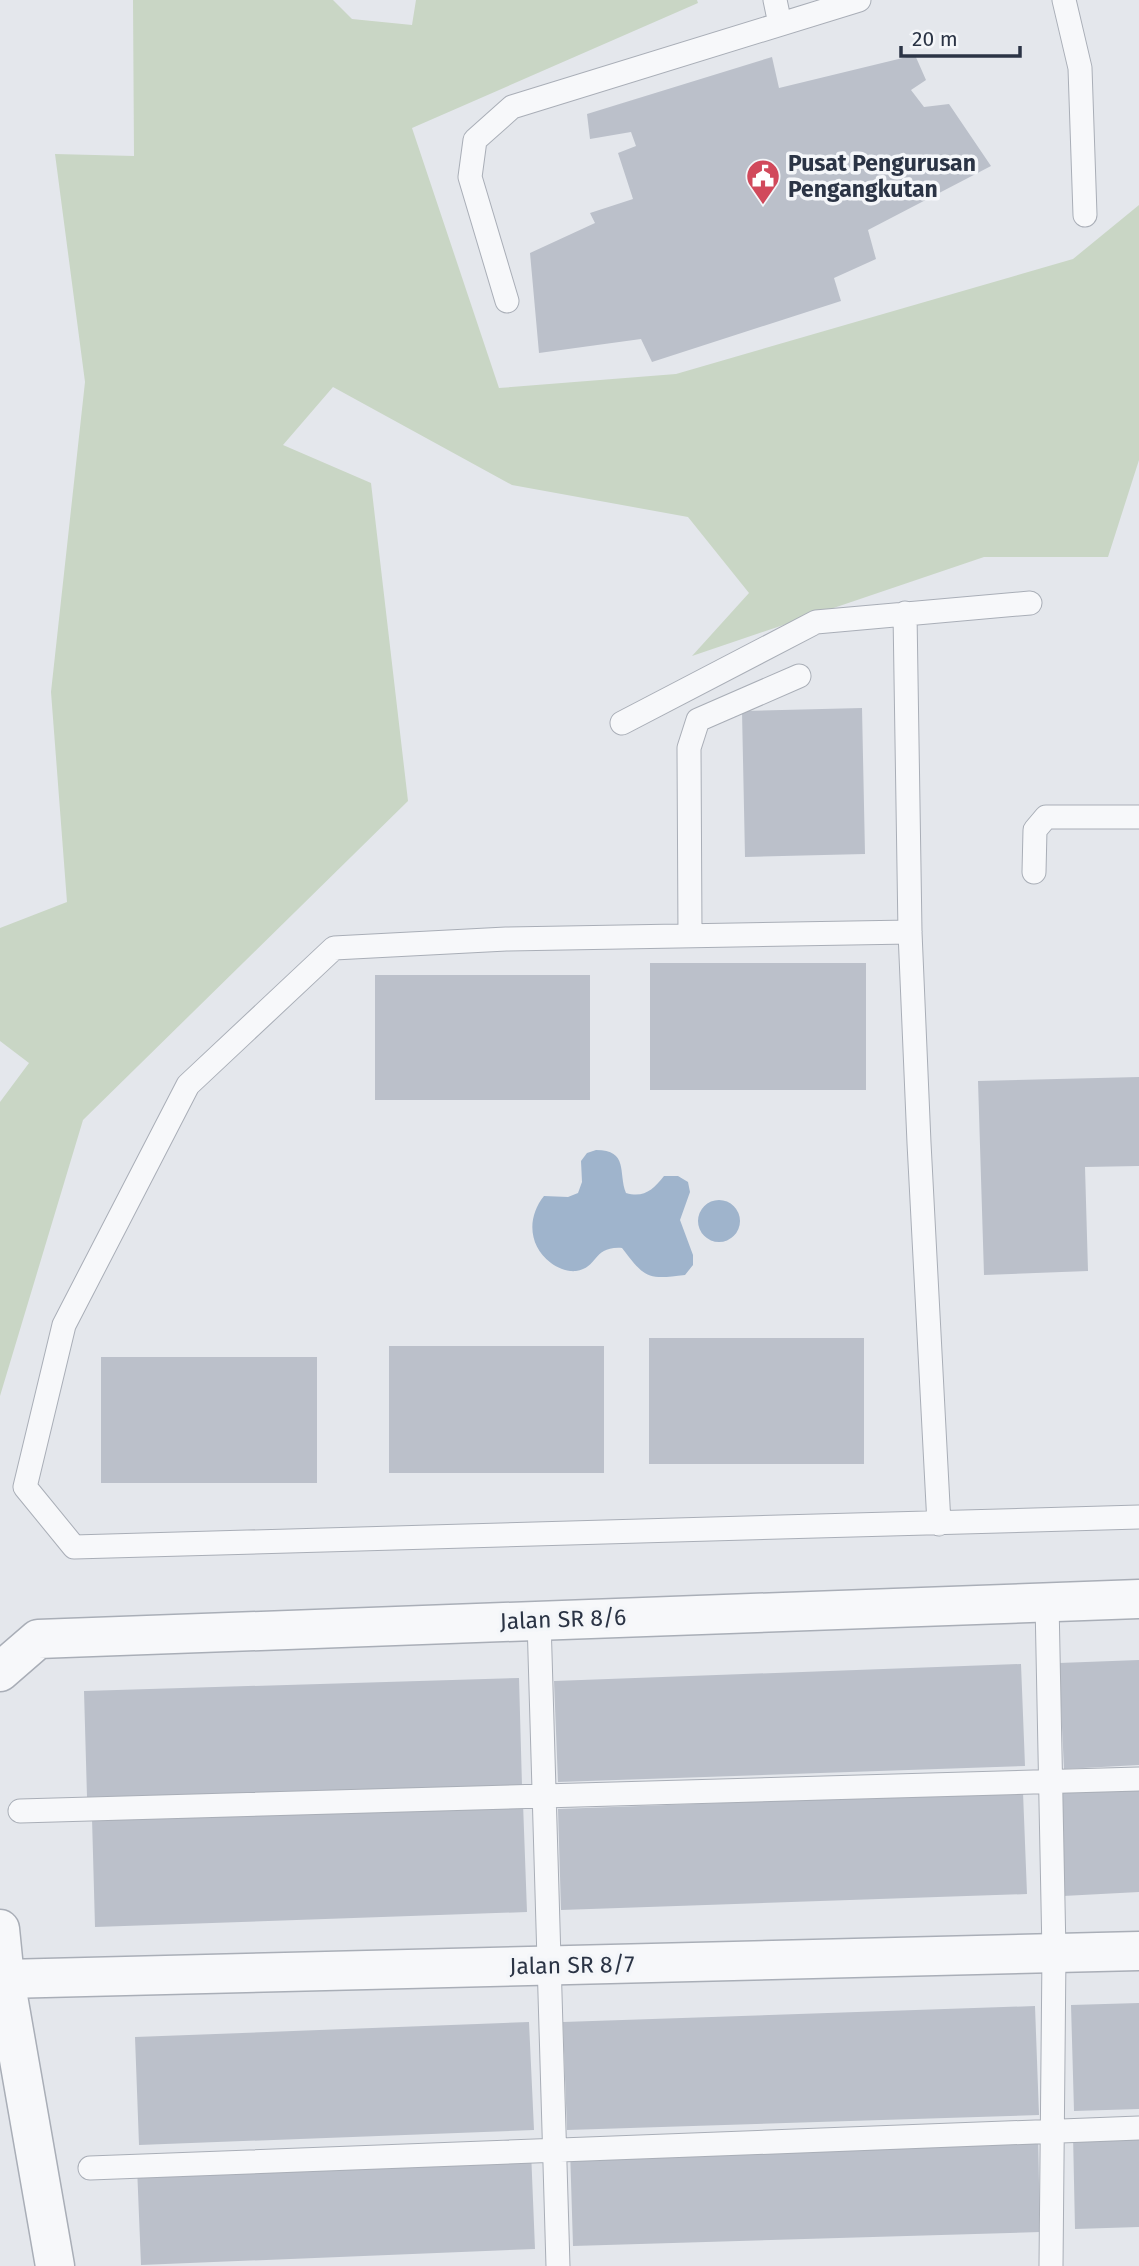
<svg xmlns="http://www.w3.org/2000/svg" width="1139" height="2266" viewBox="0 0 1139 2266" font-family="'Fira Sans',sans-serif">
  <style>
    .green { fill: #c9d6c5 }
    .water { fill: #9fb4cc }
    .building { fill: #bbc0ca }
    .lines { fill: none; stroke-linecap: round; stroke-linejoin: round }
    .lane-casing { stroke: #a9aeb7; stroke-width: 25 }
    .street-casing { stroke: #a9aeb7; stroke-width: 41 }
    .lane { stroke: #f7f8fa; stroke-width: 23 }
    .street { stroke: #f7f8fa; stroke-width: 38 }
    .labels { text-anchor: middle; stroke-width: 7; stroke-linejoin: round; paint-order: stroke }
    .poi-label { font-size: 23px; font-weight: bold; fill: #2b3445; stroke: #f4f6f9; text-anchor: start }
    .street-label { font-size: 23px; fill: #2b3445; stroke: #f4f6f9 }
  </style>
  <rect width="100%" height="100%" fill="#e4e7ec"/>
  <!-- green -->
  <path class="green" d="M133,0H333L352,19L412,25L416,0H697L698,3L412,128L499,388L676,374L1073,259L1139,205V460L1108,557H984L692,656L749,593L688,517L512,485L333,387L283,445L371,483L408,801L83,1120L0,1396V1102L29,1063L0,1041V928L67,902L51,692L85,382L55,154L134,156Z"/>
  <!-- water -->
  <path class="water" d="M596,1150C629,1150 618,1173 626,1193C644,1198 653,1190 664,1176H678L688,1182L690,1192L680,1220L693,1255V1265L685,1275C647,1280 645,1278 622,1248C592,1246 599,1268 576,1271C567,1272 558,1268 551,1263C528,1246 527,1217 544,1196L568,1197L578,1193L582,1182L581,1161L587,1153Z
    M698 1221a21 21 0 1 1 42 0a21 21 0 1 1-42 0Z"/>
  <!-- building -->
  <path class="building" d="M915,55L926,80L911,90L924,107L949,104L991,166L868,230L876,259L834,278L841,301L652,362L641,339L539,353L530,253L595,223L590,213L633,199L618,153L636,146L631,132L590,139L587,114L772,57L779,88Z
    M862,708L865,854L745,857L742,711Z
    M650,963H866V1090H650Z
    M375,975H590V1100H375Z
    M1139,1077V1166L1085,1167L1088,1271L984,1275L978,1081Z
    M649,1338H864V1464H649Z
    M389,1346H604V1473H389Z
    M101,1357H317V1483H101Z
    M1139,1660V1765L1064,1769L1059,1663Z
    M1021,1664L1025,1766L558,1782L554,1681Z
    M519,1678L522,1786L87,1797L84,1691Z
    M1139,1785V1892L1063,1896L1058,1789Z
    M1023,1792L1027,1894L561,1910L558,1809Z
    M523,1803L527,1912L95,1927L92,1818Z
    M1139,2003V2109L1074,2111L1071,2005Z
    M1035,2006L1039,2115L567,2130L563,2022Z
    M529,2022L534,2130L139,2145L135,2037Z
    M1139,2132V2227L1075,2229L1073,2134Z
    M1038,2134L1040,2232L573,2246L570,2149Z
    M531,2151L535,2249L141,2265L137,2167Z"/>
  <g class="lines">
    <!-- lane casing -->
    <g class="lane-casing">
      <path id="lane" d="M775,0L780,24
        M1064,0L1080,68L1085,215
        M507,301L470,177L475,140L512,107L859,0
        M905,613L910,932L919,1143L939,1524
        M622,723L816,622L1030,603
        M1034,872L1035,830L1046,817H1139
        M910,932L506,939L334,948L188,1085L64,1325L25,1487L74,1547L1139,1517
        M690,935L689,748L698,720L799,676
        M1047,1602L1054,1953L1051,2266
        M539,1620L558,2266
        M20,1811L1139,1779
        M90,2168L1139,2128"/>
    </g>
    <!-- street casing -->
    <g class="street-casing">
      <path id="street" d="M0,1672L38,1639L1139,1599
        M0,1929L5,1979L55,2266
        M5,1979L1139,1951"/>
    </g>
    <!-- lane -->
    <use href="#lane" class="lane"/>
    <!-- street -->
    <use href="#street" class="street"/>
  </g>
  <!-- icons -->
  <defs>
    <g id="civic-pin" transform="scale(1.75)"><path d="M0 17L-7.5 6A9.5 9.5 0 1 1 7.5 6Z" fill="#d1495b" stroke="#f4f6f9"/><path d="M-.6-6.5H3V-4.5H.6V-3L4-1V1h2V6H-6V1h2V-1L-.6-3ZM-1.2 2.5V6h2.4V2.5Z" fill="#fff"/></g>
  </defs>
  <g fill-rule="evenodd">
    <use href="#civic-pin" x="763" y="176"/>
  </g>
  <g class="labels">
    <!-- poi labels -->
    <g class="poi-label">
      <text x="788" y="171">Pusat Pengurusan<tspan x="788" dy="26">Pengangkutan</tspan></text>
    </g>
    <!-- street labels -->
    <g class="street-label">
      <text transform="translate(563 1619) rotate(-2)" y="8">Jalan SR 8/6</text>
      <text transform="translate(572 1965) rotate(-1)" y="8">Jalan SR 8/7</text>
    </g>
  </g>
  <!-- scale -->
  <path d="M901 46v10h119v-10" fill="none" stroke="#2b3445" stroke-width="3.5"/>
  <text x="912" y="46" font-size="21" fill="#2b3445" stroke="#f4f6f9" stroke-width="5" paint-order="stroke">20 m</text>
</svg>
